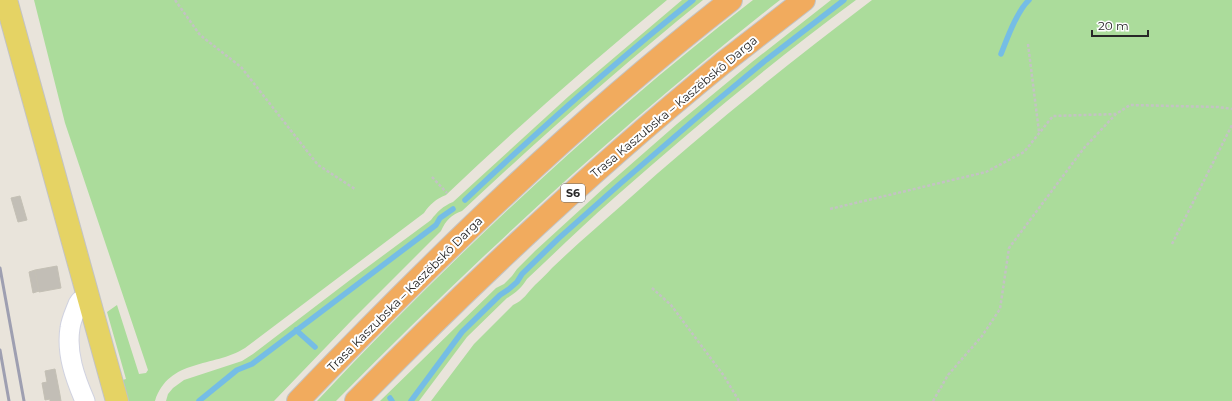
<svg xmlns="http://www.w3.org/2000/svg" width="1232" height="401" viewBox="0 0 1232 401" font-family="Montserrat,sans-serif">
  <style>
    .green { fill: #abdc9b }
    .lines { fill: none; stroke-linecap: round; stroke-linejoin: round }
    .stream { stroke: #75bde5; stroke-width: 5.5 }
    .building { fill: #c2beb6; stroke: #c4c0b5 }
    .minor-casing { stroke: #d0d2e0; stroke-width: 21 }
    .major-casing { stroke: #c3c3c3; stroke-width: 24 }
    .highway-casing { stroke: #c3c3c3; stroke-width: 24 }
    .path { stroke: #c3c3c3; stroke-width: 2.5; stroke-dasharray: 3 2; stroke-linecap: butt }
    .minor { stroke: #fff; stroke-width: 19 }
    .major { stroke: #e5d364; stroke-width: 22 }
    .highway { stroke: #f1ab5e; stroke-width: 22 }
    .rail { stroke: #9e9fb1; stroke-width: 3 }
    .labels { text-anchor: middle; stroke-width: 4; stroke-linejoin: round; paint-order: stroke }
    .shield { fill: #fff; stroke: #686868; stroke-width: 1 }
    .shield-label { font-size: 11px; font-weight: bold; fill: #282828 }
    .street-label { font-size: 12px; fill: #282828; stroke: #fff }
  </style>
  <rect width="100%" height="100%" fill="#e9e4db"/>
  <!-- green -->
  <path class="green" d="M34,0H667C591,63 517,127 446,195C436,199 430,204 424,213L245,348C213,368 169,358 155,401H125L119,381L126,379L107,312L117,305L139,374L146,373L148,370L65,123Z
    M682,0H703C620,67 540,138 462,211C451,215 446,220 441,231L353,319L274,401H166L168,394L173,388L184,380L242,361L253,354L350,280L431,220C437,212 443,206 453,202L569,96Z
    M753,0H780C623,123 476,259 336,401H317C451,258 598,120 753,0Z
    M831,0H856C772,62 692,129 614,198C584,224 556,252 527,279C522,287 516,293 507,298L467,337L419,401H380L496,288L504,284L512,276L517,269L535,251L605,187L677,124L752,62Z
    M872,0H1232V401H431L474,344L513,305C524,300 527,293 535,285C541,279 547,274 552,268C575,246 598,226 622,205C702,133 786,65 872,0Z"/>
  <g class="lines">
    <!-- stream -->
    <path class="stream" d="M1001,54C1007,39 1017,11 1029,0
      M465,200C538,131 614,63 693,0
      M296,330L315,347
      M390,398L392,401
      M199,401L237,370L252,364L436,225L440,218L453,209
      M411,401L462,332L500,295L509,289L517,282L522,274L559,238L621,183L708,108L766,60L844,0"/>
  </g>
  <!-- building -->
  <path class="building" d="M20,196L27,220L18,222L11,198Z
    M57,266L61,288L39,292L35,270Z
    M35,270L39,291L33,293L29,272Z
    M55,369L60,395L61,401H50V399L45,400L42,383L47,382L45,371Z"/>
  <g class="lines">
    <!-- minor casing -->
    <g class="minor-casing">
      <path id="minor" d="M85,401C75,378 66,353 70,328C71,320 75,312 78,304L80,301L88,298"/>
    </g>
    <!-- major casing -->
    <g class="major-casing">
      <path id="major" d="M6,0L117,401"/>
    </g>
    <!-- highway casing -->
    <g class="highway-casing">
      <path id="highway" d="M298,401C434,259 576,121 731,0
        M356,401C472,283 594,168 723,63C750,42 777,21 804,0"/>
    </g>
    <!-- path -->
    <path class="path" d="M175,0L200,35L241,67L318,165L355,189
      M1028,44L1039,132
      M432,177L447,193
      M830,209L986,172L1024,152L1053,116L1116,114
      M1172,244L1232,125
      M652,288L671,305L724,376L739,401
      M933,401L948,375L982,336L1000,309L1009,248L1084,148L1116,114L1130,105L1218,107L1232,109"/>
    <!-- minor -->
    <use href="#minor" class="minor"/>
    <!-- major -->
    <use href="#major" class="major"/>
    <!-- highway -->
    <use href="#highway" class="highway"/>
    <!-- rail -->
    <path class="rail" d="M0,268L24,401
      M0,350L9,401"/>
  </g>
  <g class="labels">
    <!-- shield labels -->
    <rect class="shield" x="561" y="184" width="24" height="18" rx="3"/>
    <g class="shield-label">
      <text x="573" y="197">S6</text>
    </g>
    <!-- street labels -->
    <g class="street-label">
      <text transform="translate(674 107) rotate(-40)" y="4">Trasa Kaszubska – Kaszëbskô Darga</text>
      <text transform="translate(405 294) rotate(-45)" y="4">Trasa Kaszubska – Kaszëbskô Darga</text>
    </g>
  </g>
  <!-- scale -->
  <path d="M1092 30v6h56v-6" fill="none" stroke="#282828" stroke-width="2"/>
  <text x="1098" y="30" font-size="12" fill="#282828" stroke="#ffffff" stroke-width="3" paint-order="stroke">20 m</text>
</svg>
